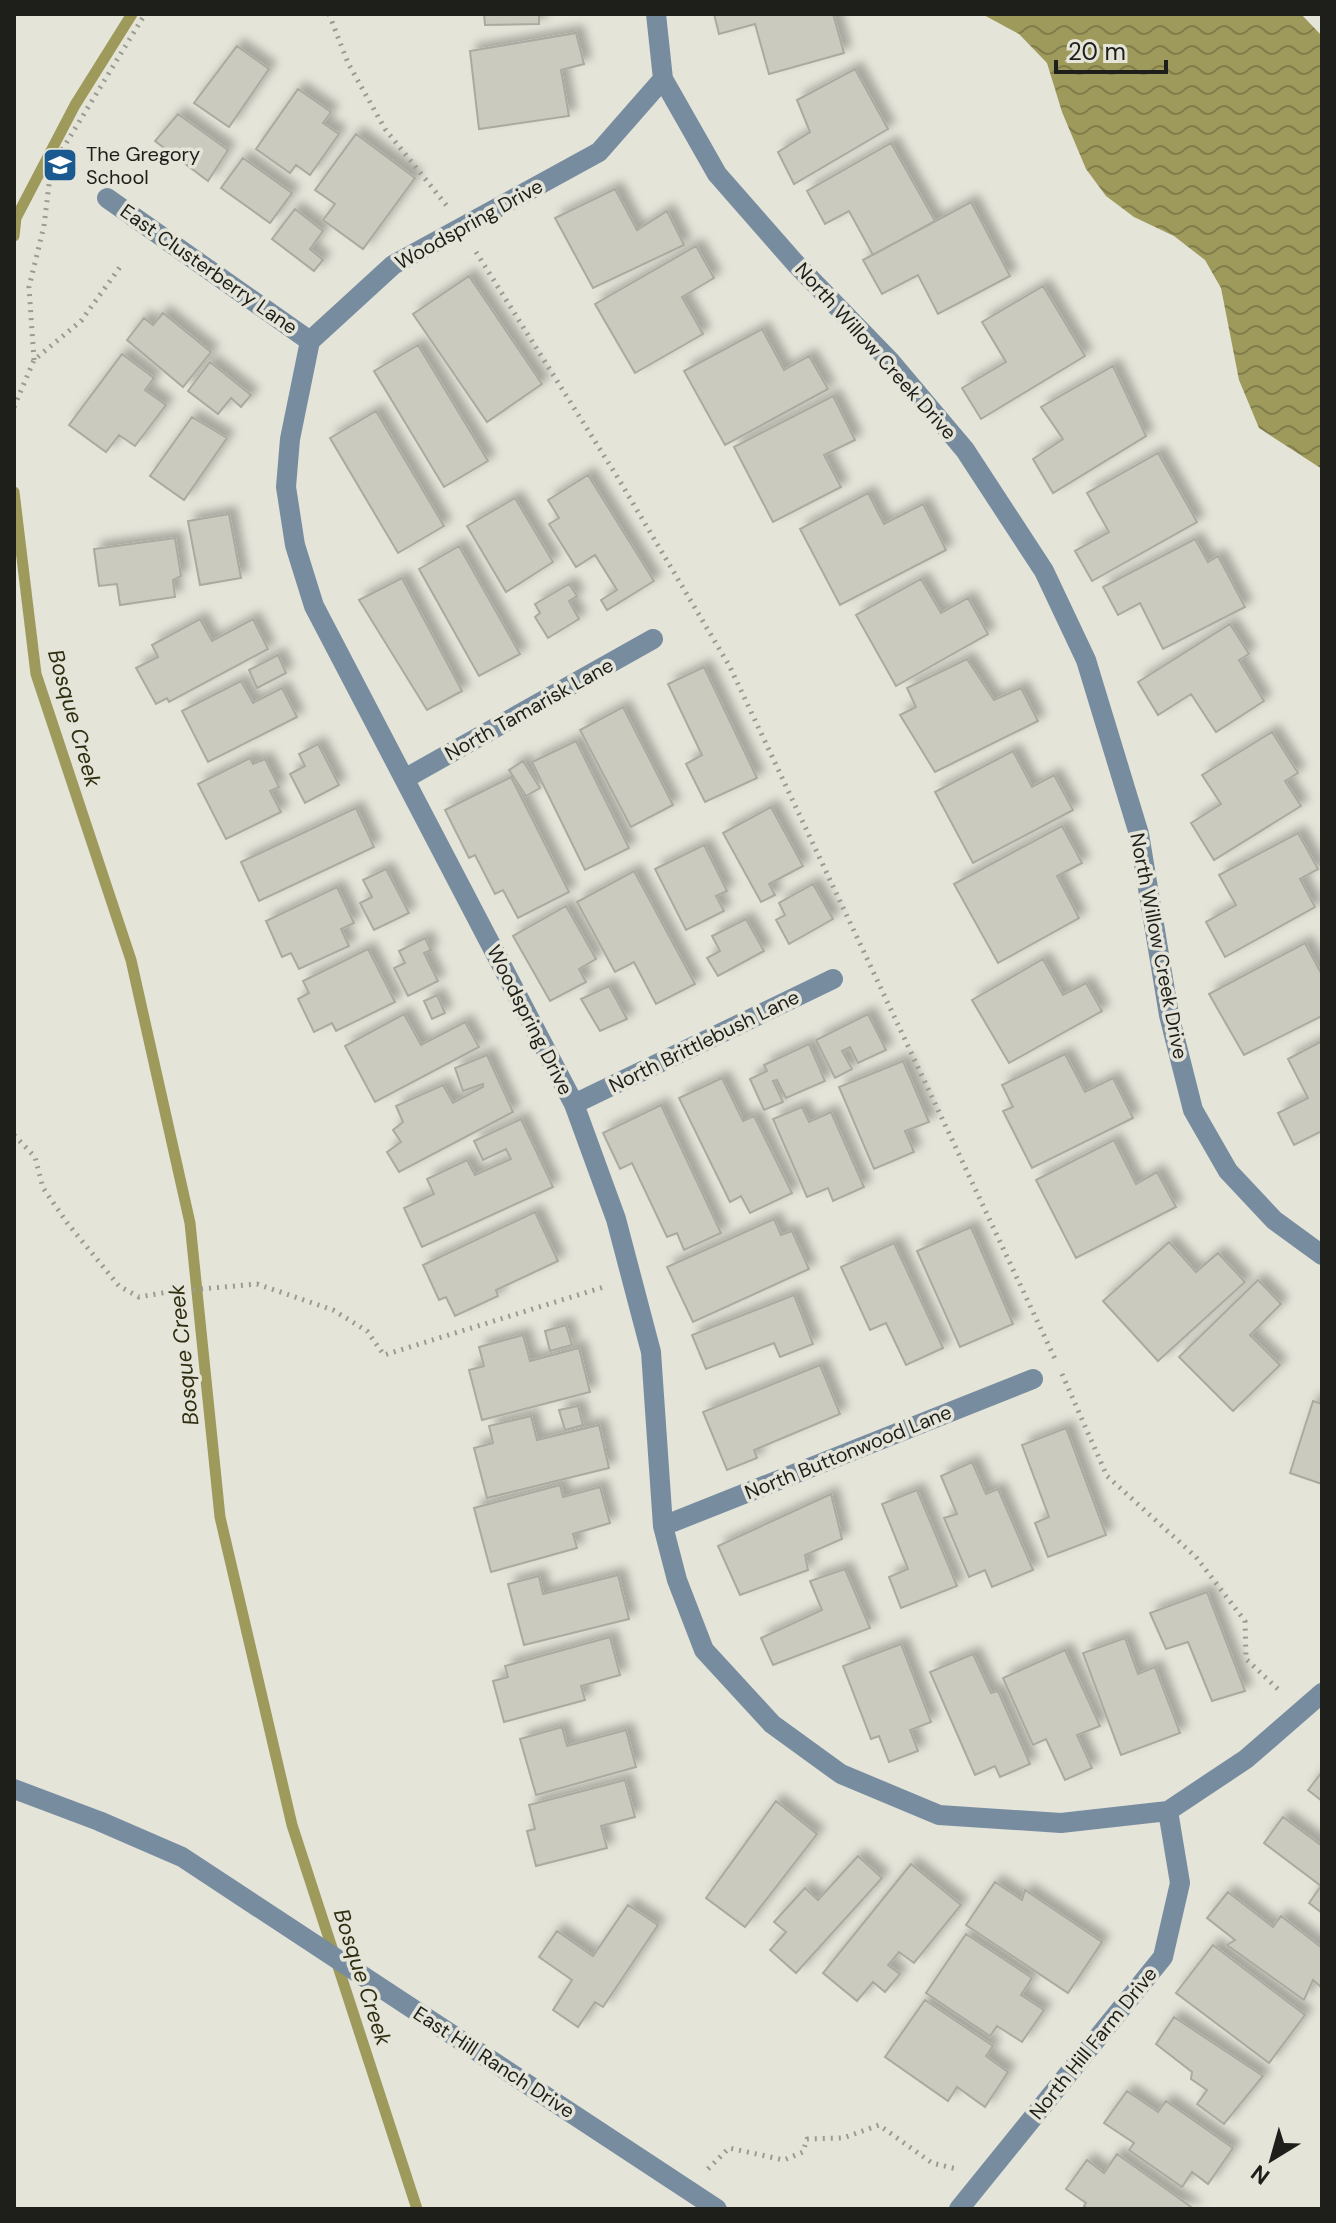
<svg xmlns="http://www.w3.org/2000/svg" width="1336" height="2223" viewBox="0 0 1336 2223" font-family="'DM Sans',sans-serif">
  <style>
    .water { fill: url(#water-waves) }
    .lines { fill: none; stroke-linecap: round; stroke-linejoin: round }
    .stream { stroke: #9e9a5b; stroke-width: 11 }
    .building { fill: #cacabf; stroke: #aaaaa0; stroke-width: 2; filter: url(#shadow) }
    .path { stroke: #9b9b93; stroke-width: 5; stroke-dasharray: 2 6; stroke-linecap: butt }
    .minor { stroke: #788ca0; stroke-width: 20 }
    .labels { text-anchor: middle; stroke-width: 7; stroke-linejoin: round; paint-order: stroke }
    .poi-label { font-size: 20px; fill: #1e1e1a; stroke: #e4e4d9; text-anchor: start }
    .street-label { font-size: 20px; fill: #1e1e1a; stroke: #e4e4d9 }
    .water-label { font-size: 22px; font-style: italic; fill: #302e11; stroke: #e4e4d9 }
  </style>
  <defs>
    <pattern id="water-waves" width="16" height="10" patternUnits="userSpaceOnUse" patternTransform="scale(2)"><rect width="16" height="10" fill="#9e9a5b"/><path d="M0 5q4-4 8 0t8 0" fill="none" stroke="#807d4a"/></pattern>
    <filter id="shadow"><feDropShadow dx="7" dy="-7" stdDeviation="4" flood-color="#0004"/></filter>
  </defs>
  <rect width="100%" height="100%" fill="#e4e4d9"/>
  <!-- water -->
  <path class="water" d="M982,14H1301L1322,36V469L1259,428L1239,380L1221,288L1205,260L1174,236L1134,217L1106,196L1086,169L1062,112L1047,63L1019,34Z"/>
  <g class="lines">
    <!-- stream -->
    <path class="stream" d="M14,236L16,218L75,105L132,14
      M14,492L36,674L131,960L190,1223L220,1517L292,1825L417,2209"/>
  </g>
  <!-- building -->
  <path class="building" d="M484,14H539V24L485,25Z
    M714,14H833L844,53L769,74L755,24L719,34Z
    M576,33L584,64L561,70L569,116L479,129L470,51Z
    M237,46L269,69L229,127L194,103Z
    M855,69L888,129L794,184L778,152L810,132L797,100Z
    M298,89L331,112L323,123L339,134L310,175L296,165L290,173L256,149Z
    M178,114L228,150L208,181L155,141Z
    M356,134L415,178L363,249L323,220L335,204L315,190Z
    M891,143L935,221L873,255L849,211L825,224L807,191Z
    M243,158L292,193L270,223L221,188Z
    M615,189L637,230L667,211L684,245L593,288L555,218Z
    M971,202L1010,276L938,314L918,275L882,294L863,260Z
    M295,209L323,231L310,249L323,260L314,271L272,239Z
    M696,246L714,278L682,297L703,334L635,373L595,304Z
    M469,276L542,384L487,422L413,314Z
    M1043,286L1085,356L981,419L962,388L1006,362L982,322Z
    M163,313L211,352L183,387L127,340L144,318L153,325Z
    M762,329L784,370L809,356L828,389L725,445L684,371Z
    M418,345L488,461L444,487L374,371Z
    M122,354L154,378L145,390L166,405L135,446L119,435L106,452L69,425Z
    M210,362L251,395L241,407L231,398L218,414L188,391Z
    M1113,366L1146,436L1053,493L1033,459L1063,439L1041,407Z
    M833,396L855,440L824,455L841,487L773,522L734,447Z
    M376,411L444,526L398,553L330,438Z
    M192,417L227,438L184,500L150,476Z
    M1158,453L1197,522L1092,581L1075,551L1109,532L1087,493Z
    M588,475L654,581L607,610L601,600L617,590L595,555L576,567L549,524L559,518L548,500Z
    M868,493L884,524L923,504L946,550L840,605L800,529Z
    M515,498L553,562L506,592L467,526Z
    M229,514L241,578L200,585L188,521Z
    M175,538L181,576L173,580L175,597L120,605L117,584L99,586L94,549Z
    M1195,539L1208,562L1218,556L1245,607L1163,649L1140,603L1118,615L1103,587Z
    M459,546L520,654L479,676L419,569Z
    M402,578L462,691L427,710L359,600Z
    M921,579L941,613L968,598L988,634L896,686L856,615Z
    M569,584L577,596L569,601L579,619L548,638L535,617L540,613L535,604Z
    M200,619L212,641L253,619L268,649L169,702L167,698L156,704L136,668L158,657L152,645Z
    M1230,624L1249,654L1239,660L1264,701L1216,732L1191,694L1158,715L1138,682Z
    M278,655L286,673L257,688L249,670Z
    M967,659L994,700L1021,688L1038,721L935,772L900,715L916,707L907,688Z
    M704,667L757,778L705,802L686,764L702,755L668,684Z
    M241,681L253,703L282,688L297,717L208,762L182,711Z
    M623,707L673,805L631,827L580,730Z
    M1272,732L1298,773L1285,781L1301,806L1214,860L1191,823L1221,804L1202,775Z
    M576,741L629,848L585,870L532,762Z
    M318,744L339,785L305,803L290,774L305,766L299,754Z
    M1013,751L1032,787L1054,775L1073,810L973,863L935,792Z
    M250,758L253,764L265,759L279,787L270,791L281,812L226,839L198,784Z
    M523,761L540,788L526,796L509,770Z
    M511,777L569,892L518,918L503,890L495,894L475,855L469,858L445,810Z
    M771,807L803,866L769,884L775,895L761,902L723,833Z
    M356,808L374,847L259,901L241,862Z
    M1062,826L1082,863L1057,876L1079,918L998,963L954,884Z
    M1298,833L1318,869L1300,879L1315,907L1225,957L1206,922L1236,905L1219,875Z
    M704,845L727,891L716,896L724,911L686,930L655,869Z
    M386,869L409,913L374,930L360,903L372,897L363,880Z
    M634,871L695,984L656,1004L634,962L615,972L577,902Z
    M813,884L833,919L789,944L776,920L785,915L779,903Z
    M337,887L354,923L341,929L349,946L299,969L291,953L282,957L266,921Z
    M566,906L596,959L579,969L586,982L550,1001L513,936Z
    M746,919L764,951L718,976L707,958L720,951L712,936Z
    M425,938L431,950L424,953L438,981L408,996L394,968L405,963L399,951Z
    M1305,943L1322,975V1016L1244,1055L1209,994Z
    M368,949L395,1002L336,1031L332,1023L314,1032L298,999L309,993L303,981Z
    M1043,959L1063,995L1086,983L1102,1011L1009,1063L972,1000Z
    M609,986L627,1019L600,1031L581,999Z
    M437,995L445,1013L432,1019L424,1001Z
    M404,1014L421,1045L465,1022L479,1047L375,1102L345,1046Z
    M868,1014L886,1050L858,1063L850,1047L842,1051L852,1069L835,1078L816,1040Z
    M1322,1041V1131L1294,1145L1278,1113L1308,1098L1288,1059Z
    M809,1044L825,1081L786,1098L777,1080L773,1081L783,1102L764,1110L750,1079L767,1071L764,1065Z
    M1065,1054L1085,1092L1113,1078L1133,1118L1032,1168L1003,1111L1013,1107L1002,1085Z
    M487,1055L513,1112L399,1172L387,1152L401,1142L393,1130L403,1122L396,1106L443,1085L453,1103L483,1087V1084L463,1091L455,1068Z
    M903,1061L929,1122L905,1131L914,1152L874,1169L839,1087Z
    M722,1078L743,1121L754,1116L792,1193L750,1213L741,1196L730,1202L679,1098Z
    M661,1105L721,1233L684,1250L677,1233L667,1237L632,1163L620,1169L603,1133Z
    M802,1107L809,1122L831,1112L864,1187L833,1201L828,1188L807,1197L773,1119Z
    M521,1119L553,1187L422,1247L404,1208L434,1194L427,1179L467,1160L475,1175L511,1159L506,1149L483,1160L474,1141Z
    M1114,1140L1136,1184L1157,1172L1176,1207L1076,1258L1036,1180Z
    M535,1212L558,1261L496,1290L498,1296L455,1316L446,1297L439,1300L423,1265Z
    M774,1219L781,1235L792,1231L809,1269L693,1322L667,1267Z
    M971,1227L1013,1324L960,1347L917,1251Z
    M1169,1242L1196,1272L1218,1253L1245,1282L1158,1361L1103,1301Z
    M894,1243L943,1348L906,1365L886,1323L870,1330L841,1267Z
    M1258,1280L1281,1304L1250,1335L1280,1365L1233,1411L1179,1357Z
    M794,1295L813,1344L780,1357L774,1343L706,1369L692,1335Z
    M566,1325L572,1345L550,1351L545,1331Z
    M523,1335L530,1361L579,1348L590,1392L482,1420L469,1370L484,1366L479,1347Z
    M820,1365L840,1414L754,1450L757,1458L727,1470L703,1412Z
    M1313,1401L1322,1404V1484L1290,1473Z
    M578,1406L583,1425L565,1430L559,1410Z
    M531,1416L537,1440L599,1425L609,1468L487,1498L474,1448L493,1443L489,1426Z
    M1066,1428L1106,1535L1048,1557L1035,1523L1049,1517L1022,1445Z
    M972,1462L986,1494L998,1489L1033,1570L992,1587L985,1570L969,1577L944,1518L957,1514L941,1476Z
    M560,1485L563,1497L600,1487L610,1523L573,1534L577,1548L491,1572L474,1508Z
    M917,1490L957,1586L901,1608L889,1577L908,1569L882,1504Z
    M831,1494L842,1539L805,1555L808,1570L740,1595L718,1546Z
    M845,1569L870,1628L773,1665L761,1638L822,1610L810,1581Z
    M618,1575L629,1619L524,1645L508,1584L539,1576L543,1594Z
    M1207,1592L1245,1691L1212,1701L1188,1642L1166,1649L1150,1613Z
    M610,1637L620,1675L581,1686L585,1700L504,1722L493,1681L508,1677L505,1666Z
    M1125,1638L1138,1674L1155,1667L1180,1733L1121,1755L1083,1653Z
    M901,1644L931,1722L910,1730L918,1751L889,1762L879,1736L871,1739L843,1666Z
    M1065,1650L1100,1726L1077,1735L1092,1768L1065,1780L1046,1739L1033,1745L1003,1678Z
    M973,1654L991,1693L998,1691L1030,1764L1000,1777L995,1766L975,1775L930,1672Z
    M562,1727L567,1746L626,1730L636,1767L536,1795L520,1739Z
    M1322,1772V1801L1308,1790Z
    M625,1780L635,1817L601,1826L607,1848L536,1866L527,1831L535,1829L529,1805Z
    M776,1801L817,1834L745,1927L706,1898Z
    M1283,1817L1322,1846V1913L1309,1903L1321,1886L1264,1843Z
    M858,1856L882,1878L796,1973L770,1950L786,1932L774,1922L805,1888L818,1900Z
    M911,1864L961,1905L914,1963L899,1952L888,1965L900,1974L885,1992L873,1982L857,2001L823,1973Z
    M995,1882L1022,1900L1025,1890L1102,1942L1068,1993L966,1925Z
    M1228,1892L1273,1927L1281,1916L1322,1948V1988L1313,1980L1304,2000L1227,1945L1235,1940L1207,1918Z
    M628,1905L658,1925L603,2007L595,2002L578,2027L553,2010L572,1980L539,1957L557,1931L593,1956Z
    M966,1934L1032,1978L1021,1995L1044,2010L1022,2042L997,2026L990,2036L926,1993Z
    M1213,1945L1305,2015L1269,2063L1176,1993Z
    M925,2000L993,2046L986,2056L1008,2072L985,2107L957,2087L948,2101L885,2057Z
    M1174,2017L1263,2076L1224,2124L1197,2104L1207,2090L1191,2079L1192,2072L1156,2044Z
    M1127,2091L1158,2112L1166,2101L1233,2148L1208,2184L1192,2172L1182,2187L1129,2150L1134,2143L1104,2123Z
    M1117,2154L1194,2209H1088L1084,2206L1086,2203L1066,2189L1087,2160L1104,2173Z"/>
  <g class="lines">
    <!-- path -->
    <path class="path" d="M329,14L348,63L385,129L447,206
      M476,252L618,478L730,667L1056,1361
      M34,360L29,287L44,226L51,168L145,14
      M14,407L34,360L81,321L120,267
      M14,1135L35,1157L43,1188L68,1224L119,1286L139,1297L168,1292L257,1284L333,1310L367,1331L384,1355L607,1286
      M1062,1374L1107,1476L1196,1557L1245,1621L1246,1659L1280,1691
      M708,2169L729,2148L784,2160L803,2152L807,2139L843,2138L879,2125L932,2163L957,2169"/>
    <!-- minor -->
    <path class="minor" d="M656,14L663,79L717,174L795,263L890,361L965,450L1044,571L1086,660L1139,834L1169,1015L1193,1110L1228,1171L1274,1220L1322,1255
      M663,79L599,152L393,265L310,341L290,439L286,487L295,545L314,606L574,1104L616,1219L651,1352L663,1526L677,1580L704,1650L772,1724L841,1774L939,1815L1061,1823L1168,1811
      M107,198L310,341
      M406,778L653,639
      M574,1104L833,979
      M663,1526L1033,1379
      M14,1789L99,1821L182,1857L717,2209
      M959,2209L1163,1957L1180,1883L1168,1811L1246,1759L1322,1693"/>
  </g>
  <!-- icons -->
  <defs>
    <g id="school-square" transform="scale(1.8)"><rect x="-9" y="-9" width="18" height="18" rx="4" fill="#1a5a90" stroke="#e4e4d9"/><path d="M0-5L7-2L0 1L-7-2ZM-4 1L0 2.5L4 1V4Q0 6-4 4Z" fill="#fff"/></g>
  </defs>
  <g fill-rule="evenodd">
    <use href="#school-square" x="60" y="165"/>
  </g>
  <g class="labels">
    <!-- poi labels -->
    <g class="poi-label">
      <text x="86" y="161">The Gregory<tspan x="86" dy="23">School</tspan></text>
    </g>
    <!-- street labels -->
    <g class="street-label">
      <text transform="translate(469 224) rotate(-29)" y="7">Woodspring Drive</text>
      <text transform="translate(209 269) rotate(35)" y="7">East Clusterberry Lane</text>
      <text transform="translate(876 351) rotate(48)" y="7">North Willow Creek Drive</text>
      <text transform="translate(529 709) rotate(-29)" y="7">North Tamarisk Lane</text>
      <text transform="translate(1159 946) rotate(79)" y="7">North Willow Creek Drive</text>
      <text transform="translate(530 1020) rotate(63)" y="7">Woodspring Drive</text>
      <text transform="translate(704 1041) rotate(-26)" y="7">North Brittlebush Lane</text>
      <text transform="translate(848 1452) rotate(-22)" y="7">North Buttonwood Lane</text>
      <text transform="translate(1093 2043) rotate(-51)" y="7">North Hill Farm Drive</text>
      <text transform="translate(494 2062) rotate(33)" y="7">East Hill Ranch Drive</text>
    </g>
    <!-- water labels -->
    <g class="water-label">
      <text transform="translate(75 718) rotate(74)" y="8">Bosque Creek</text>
      <text transform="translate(183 1355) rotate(-96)" y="8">Bosque Creek</text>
      <text transform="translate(363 1977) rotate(72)" y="8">Bosque Creek</text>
    </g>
  </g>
  <!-- border -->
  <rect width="1336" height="2223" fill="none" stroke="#1e1e1a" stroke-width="32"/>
  <!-- north arrow -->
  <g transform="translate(1272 2159) rotate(217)" stroke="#e4e4d9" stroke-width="6" paint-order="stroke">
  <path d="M0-6L14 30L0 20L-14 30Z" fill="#1e1e1a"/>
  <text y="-12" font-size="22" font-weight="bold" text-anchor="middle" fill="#1e1e1a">N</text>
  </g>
  <!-- scale -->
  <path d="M1056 60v12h110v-12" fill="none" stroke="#1e1e1a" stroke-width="4"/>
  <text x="1068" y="60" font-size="24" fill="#1e1e1a" stroke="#e4e4d9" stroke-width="6" paint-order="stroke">20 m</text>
</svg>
